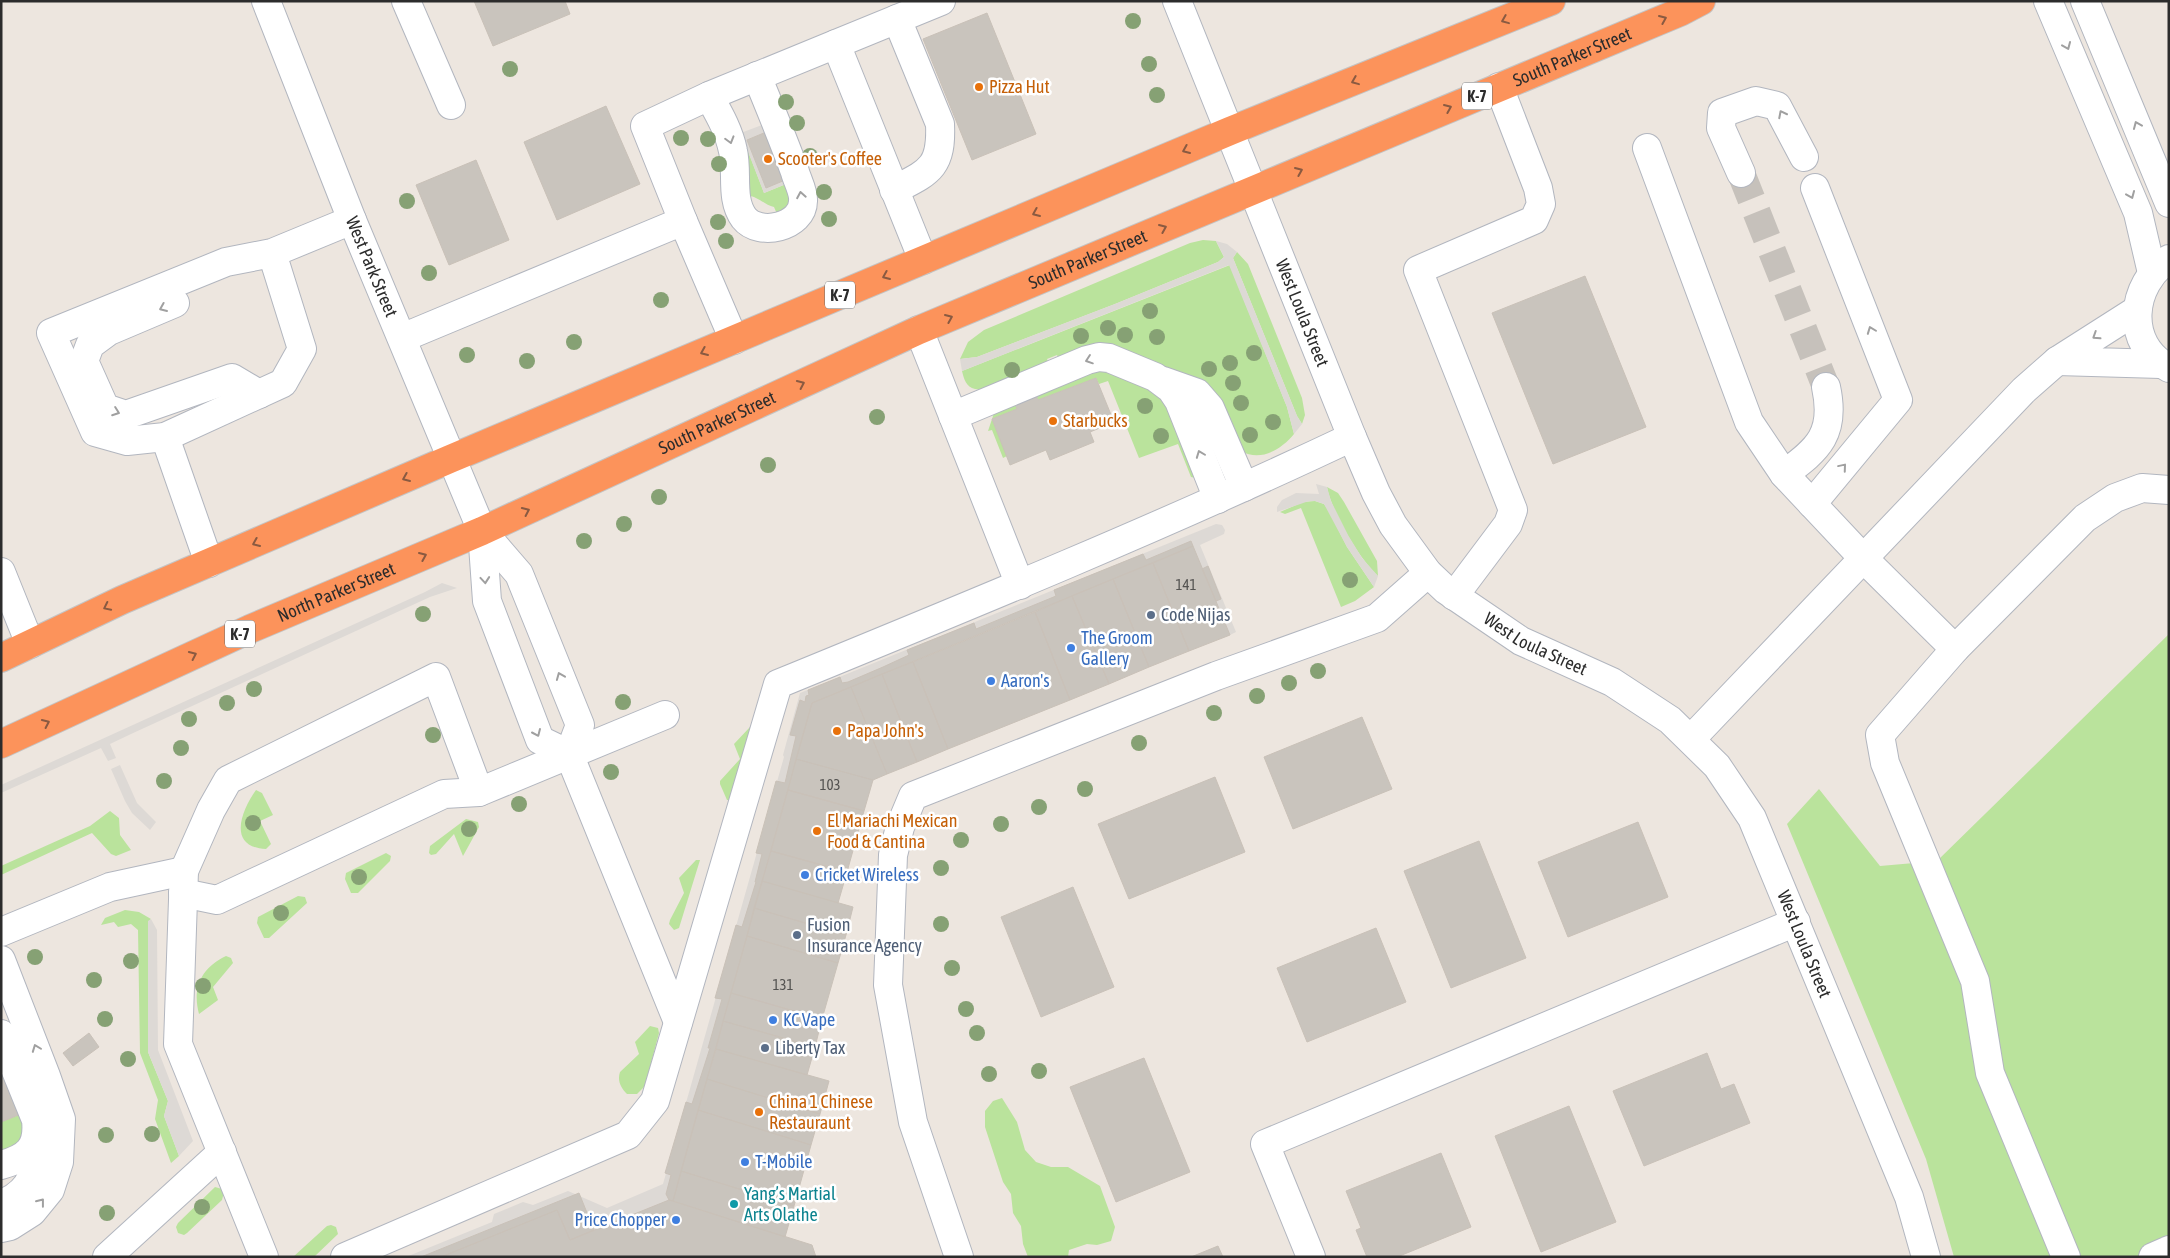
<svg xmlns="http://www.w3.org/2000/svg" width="2170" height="1258" viewBox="0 0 2170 1258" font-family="'Asap Condensed',sans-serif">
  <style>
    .green { fill: #bae39c }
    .plaza { fill: #ddd9d5 }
    .building { fill: #c9c4bd; stroke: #c9c1b8 }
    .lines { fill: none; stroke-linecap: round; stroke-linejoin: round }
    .minor-tunnel { stroke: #c6c1bb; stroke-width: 28; stroke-dasharray: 28 14; stroke-linecap: butt }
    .minor-casing { stroke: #b2b6bf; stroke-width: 30 }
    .highway-casing { stroke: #c4c4c4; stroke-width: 30 }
    .minor { stroke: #fff; stroke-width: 28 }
    .highway { stroke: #fc935b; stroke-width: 28 }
    .tree { fill: #86a174 }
    .oneway { stroke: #8a5a41 }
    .oneway2 { stroke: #a0a0a0 }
    .food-dot { fill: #e8710a; stroke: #fff; stroke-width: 2 }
    .service-dot { fill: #5c6f8a; stroke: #fff; stroke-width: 2 }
    .shop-dot { fill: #3f7fe0; stroke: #fff; stroke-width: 2 }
    .culture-dot { fill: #0f9aa8; stroke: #fff; stroke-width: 2 }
    .labels { text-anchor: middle; stroke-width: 5; stroke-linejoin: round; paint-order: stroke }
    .number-label { font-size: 15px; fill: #535250 }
    .shield { fill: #fff; stroke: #6b6b6b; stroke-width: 1 }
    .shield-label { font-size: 16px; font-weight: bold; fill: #2c2c2c }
    .street-label { font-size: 18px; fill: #2c2c2c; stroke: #fff }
    .food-label { font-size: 18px; fill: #c56008; stroke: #fff; text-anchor: start }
    .service-label { font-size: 18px; fill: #4e5e75; stroke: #fff; text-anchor: start }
    .shop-label { font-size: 18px; fill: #366cbe; stroke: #fff; text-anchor: start }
    .culture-label { font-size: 18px; fill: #0d838f; stroke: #fff; text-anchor: start }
  </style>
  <rect width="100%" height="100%" fill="#ede6df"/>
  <!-- green -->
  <path class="green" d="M745,143L764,193L791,182C793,198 791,206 777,214L774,207C764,205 757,195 747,196Z
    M1203,240L1216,241L1224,257L1218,262L1115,304L977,357L960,359L968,342L984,330L1190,243Z
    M1237,252L1248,264L1302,398L1305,415L1302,424L1297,416L1233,258Z
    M1230,265L1287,407L1294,434C1281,450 1260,462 1241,451L1217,398L1211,389L1060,361L1057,355L1047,359L1050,366C1035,371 988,393 975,389C966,387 964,379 962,371Z
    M1103,368L1161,392L1196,478L1191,477L1178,444L1139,458L1108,381L1099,384L1096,378L1038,400L1036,394Z
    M1015,403L1017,409L992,419L1007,456L1003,458L992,430L988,431L994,413Z
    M1327,487L1338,493L1344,502L1377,561L1378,576C1360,560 1331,511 1327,487Z
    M1315,501L1324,504L1329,511L1347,547L1374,587L1355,601L1341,607L1301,508L1285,514L1280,512L1303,502Z
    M2169,634V1257H1954L1926,1159L1787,824L1819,789L1880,866L1937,861Z
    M750,727H753L730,800H727L720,784V781L740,759L734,744Z
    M256,790L262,793L273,815L260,821L271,844L266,849C227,847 241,811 256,790Z
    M110,811L119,818L120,835L131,850L116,856L111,854L92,833L1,875V866L90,826Z
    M466,819L478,822L479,827L463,856L454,834L436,854L431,855L429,853L430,846Z
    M386,853L391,856L390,861L358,893H351L345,879L346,873Z
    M696,860H700L679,928L674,930L669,924L670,920L684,893L679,878Z
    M298,896L305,897L307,903L269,938H264L257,923L258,917Z
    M125,910L139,912L151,919L148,922V1052L168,1101L164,1116L179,1156L171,1163L155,1119L158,1100L140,1053L138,930L131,924L118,927L114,922L101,925L105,918Z
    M226,956L231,958L233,963L213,987L218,1000L199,1014C192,988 201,968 226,956Z
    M650,1026L658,1028L659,1033L645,1086L637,1094H627C621,1088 617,1081 620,1072L639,1054L635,1042Z
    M1002,1098L1017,1122L1025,1150L1036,1162L1051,1167H1068L1100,1186L1115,1227L1111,1241L1097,1245L1087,1244L1069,1250L1068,1257H1028L1023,1244L1021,1226L1013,1213L1011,1194L1003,1182L985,1127V1111L993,1101Z
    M24,1113C25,1137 24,1143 1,1153V1122Z
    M215,1187L222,1189L224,1192L222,1200L187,1233L184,1235L178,1233L176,1227L178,1223Z
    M331,1225L336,1227L338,1234L314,1257H293L327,1226Z"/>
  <!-- plaza -->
  <path class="plaza" d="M767,123L770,131L747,140L766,188L790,178L791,182L764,193L745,144L738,134Z
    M1216,241L1227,244L1237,252L1233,258L1297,416L1302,424L1294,434L1287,407L1229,265L962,371L960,359L977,357L1115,304L1218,262L1224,257Z
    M1316,484L1327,487L1331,501L1348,535L1362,558L1378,576L1374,587L1347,547L1324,504L1315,501H1309L1277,512V507L1282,500L1296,493L1319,494Z
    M1216,524L1222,525L1225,530L1224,534L1200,545L1236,632L1230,635L1193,547L812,703L673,1201L570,1240L441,1257H406L492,1222L494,1214L523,1202L533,1205L568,1191L607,1208L663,1184L784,757L783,755L800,693Z
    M442,583L457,588L430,597L131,734L110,744L116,758L108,761L101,748L1,793V785L425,592Z
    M120,765L137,803L156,822L150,830L132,813L125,801L111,769Z
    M151,919L157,930L158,1050L193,1141L179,1156L164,1116L168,1101L148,1052V921Z"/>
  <!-- building -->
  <path class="building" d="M474,1H565L570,14L493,46Z
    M987,13L1036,134L972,160L923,39Z
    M606,106L640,184L557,220L524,142Z
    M771,130L790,178L766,188L747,140Z
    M476,160L509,240L449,265L416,185Z
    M1585,276L1646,427L1553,464L1492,313Z
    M1096,378L1114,422L1090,432L1094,442L1050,460L1046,450L1010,465L992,419L1017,409L1014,401L1035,393L1038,400Z
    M1191,541L1193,546L812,703L673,1201L669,1200L666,1194L671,1175L665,1173L686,1102L692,1104L710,1048H708L722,999L715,998L736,925L742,927L756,882H755L762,854L756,853L776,781L785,783L796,736L790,735L800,700L805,702L806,696L809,695L808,690L840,677L842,683L848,682L883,667L909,655L907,650L974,623L976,629L1056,596L1054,590L1143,554L1146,560Z
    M1193,546L1230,635L1189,651L1153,563Z
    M1153,563L1189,651L1149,667L1113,579Z
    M1208,566L1221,599L1216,601L1202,569Z
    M1113,579L1149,667L1109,684L1072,596Z
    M1072,596L1109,684L1070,700L1035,612Z
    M1035,612L1070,700L948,749L913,662Z
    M913,662L948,749L917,762L882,674Z
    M882,674L917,762L887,774L851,687Z
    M851,687L887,774L873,780L796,759L812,703Z
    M1362,717L1392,789L1293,829L1264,757Z
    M796,759L873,780L864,811L788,790Z
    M1215,777L1245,852L1129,899L1098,824Z
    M788,790L864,811L847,872L771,851Z
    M1638,822L1668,897L1568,937L1538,862Z
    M1479,841L1526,958L1451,988L1404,871Z
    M771,851L847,872L838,903L762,881Z
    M762,881L853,907L846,935L754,908Z
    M1073,887L1114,987L1041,1017L1001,917Z
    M754,908L846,935L838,963L747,936Z
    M1376,928L1406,1002L1307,1042L1277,968Z
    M747,936L838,963L822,1019L731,993Z
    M731,993L822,1019L815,1047L723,1021Z
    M723,1021L815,1047L807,1075L716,1049Z
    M89,1033L99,1047L73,1066L63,1053Z
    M716,1049L829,1081L820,1114L707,1079Z
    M1,1053L26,1112L1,1122Z
    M1707,1053L1721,1089L1734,1084L1750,1123L1644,1166L1613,1091Z
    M1144,1058L1190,1172L1116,1202L1070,1087Z
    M707,1079L820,1114L811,1145L698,1110Z
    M1569,1106L1616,1222L1541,1252L1495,1136Z
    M698,1110L811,1145L794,1206L681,1171Z
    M1441,1153L1471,1227L1397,1257H1367L1356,1230L1361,1228L1346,1191Z
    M681,1171L794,1206L785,1237L673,1201Z
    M579,1193L594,1230L570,1240L557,1210L441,1257H421Z
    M669,1200L812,1245L816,1257H441L557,1210L570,1240Z
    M1218,1246L1223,1257H1191Z"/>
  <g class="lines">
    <!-- minor-tunnel -->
    <path class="minor-tunnel" d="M1741,173L1826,387"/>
    <!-- minor casing -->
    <g class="minor-casing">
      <g id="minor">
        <path id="s1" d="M266,1L352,220L482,531L519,574L580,725L569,754L678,1022"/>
        <path d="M406,1L451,105"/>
        <path id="s2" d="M1177,1L1352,437L1376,493L1393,525L1428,573L1446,590L1521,641L1612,682L1670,720L1717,766L1752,818L1909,1197L1926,1257"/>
        <path d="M2048,1L2138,213L2152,273"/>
        <path d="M2085,1L2169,203"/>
        <path d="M709,96C719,114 729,131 733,151C738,173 730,199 744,218C759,237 803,227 803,201C804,192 797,180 795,172C783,139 770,108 757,76"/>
        <path d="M1647,148L1749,422L1784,474L1863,558L1955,649L1880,735L1885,763L1975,981L1990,1073L2066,1257"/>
        <path d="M1741,173L1721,128L1722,113L1756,101L1777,106L1804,157"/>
        <path d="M894,190C929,172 942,168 940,124L897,19"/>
        <path d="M683,221L645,126L709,96L836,44"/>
        <path d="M272,253L302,349L283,383L165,437L127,441L95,432L51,333L226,262L272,253L352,220"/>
        <path d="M2169,259C2130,284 2124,345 2169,368"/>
        <path d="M923,260L836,44L941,1"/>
        <path d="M175,303L109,331L90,345L84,361L105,408L126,415L232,378L259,394"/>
        <path d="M2137,310L2057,361L2161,364"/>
        <path d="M919,330L1020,585"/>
        <path d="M402,338L683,221L734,340"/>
        <path d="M1163,381L1197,393L1210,408L1244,487"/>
        <path d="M953,416L1087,360L1099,357L1109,358L1155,377L1171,389L1179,401L1218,499"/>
        <path d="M165,437L209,563"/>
        <path d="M1784,474C1819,449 1836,433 1826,387"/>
        <path d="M1812,504L1898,400L1815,188"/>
        <path d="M482,531L487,601L540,740L569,754"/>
        <path d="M1,572L30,644"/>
        <path d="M1454,596L1508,524L1513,510L1418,270L1534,220L1541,204L1538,188L1499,87"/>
        <path d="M1955,649L2085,518L2115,498L2142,488L2169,490"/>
        <path d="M1691,739L2024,390L2057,361"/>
        <path d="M183,893L217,900L444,794L479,792L665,715"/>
        <path d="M1,932L110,887L184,871"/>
        <path d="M1,960L46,1076L61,1119L59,1162L50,1190L32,1212L10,1226L1,1228"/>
        <path d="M1,1034L36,1120C39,1148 27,1158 1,1165"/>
        <path d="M1,1204C35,1191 37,1167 37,1134"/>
        <path d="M107,1257L222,1152"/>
        <path d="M264,1257L178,1044L184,871L211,810L228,780L436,677L479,792"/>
        <path d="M345,1257L628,1135L655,1101L778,684C971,605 1164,526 1352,437"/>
        <path d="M959,1257L913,1122L888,985L893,855L900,827L913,796L1216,676L1377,618L1428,573"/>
        <path d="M1311,1257L1265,1144L1796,922"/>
        <path d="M2153,1257L2169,1250"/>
      </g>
    </g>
    <!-- highway casing -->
    <g class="highway-casing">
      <g id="highway">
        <path d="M1,658L122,600L450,459L1230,131L1551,1"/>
        <path id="s3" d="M1,744L250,629L482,531L919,330L1680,12L1701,1"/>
      </g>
    </g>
    <!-- minor -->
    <use href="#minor" class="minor"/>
    <!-- highway -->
    <use href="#highway" class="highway"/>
  </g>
  <!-- trees -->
  <g class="tree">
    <circle cx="1133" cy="21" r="8"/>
    <circle cx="1149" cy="64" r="8"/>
    <circle cx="510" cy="69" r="8"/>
    <circle cx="1157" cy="95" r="8"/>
    <circle cx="786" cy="102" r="8"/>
    <circle cx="797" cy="123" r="8"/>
    <circle cx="681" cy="138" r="8"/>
    <circle cx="708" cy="139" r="8"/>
    <circle cx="810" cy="156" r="8"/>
    <circle cx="719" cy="164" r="8"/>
    <circle cx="824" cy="192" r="8"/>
    <circle cx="407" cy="201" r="8"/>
    <circle cx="829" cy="219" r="8"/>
    <circle cx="718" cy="222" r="8"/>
    <circle cx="726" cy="241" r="8"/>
    <circle cx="429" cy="273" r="8"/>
    <circle cx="661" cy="300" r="8"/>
    <circle cx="1150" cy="311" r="8"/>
    <circle cx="1108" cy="328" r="8"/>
    <circle cx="1125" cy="335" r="8"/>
    <circle cx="1081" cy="336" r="8"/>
    <circle cx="1157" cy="337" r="8"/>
    <circle cx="574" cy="342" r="8"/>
    <circle cx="1254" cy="353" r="8"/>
    <circle cx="467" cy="355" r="8"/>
    <circle cx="527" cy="361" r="8"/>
    <circle cx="1230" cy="363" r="8"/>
    <circle cx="1209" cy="369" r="8"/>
    <circle cx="1012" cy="370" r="8"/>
    <circle cx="1233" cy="383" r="8"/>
    <circle cx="1241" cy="403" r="8"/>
    <circle cx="1145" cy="406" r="8"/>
    <circle cx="877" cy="417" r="8"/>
    <circle cx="1273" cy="422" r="8"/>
    <circle cx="1250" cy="435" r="8"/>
    <circle cx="1161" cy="436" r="8"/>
    <circle cx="768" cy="465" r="8"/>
    <circle cx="659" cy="497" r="8"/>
    <circle cx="624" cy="524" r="8"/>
    <circle cx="584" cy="541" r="8"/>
    <circle cx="1350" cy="580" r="8"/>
    <circle cx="423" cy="614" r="8"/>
    <circle cx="1318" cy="671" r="8"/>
    <circle cx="1289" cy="683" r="8"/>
    <circle cx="254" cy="689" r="8"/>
    <circle cx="1257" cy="696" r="8"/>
    <circle cx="623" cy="702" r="8"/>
    <circle cx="227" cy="703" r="8"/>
    <circle cx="1214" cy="713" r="8"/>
    <circle cx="189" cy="719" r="8"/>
    <circle cx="433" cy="735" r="8"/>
    <circle cx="1139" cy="743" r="8"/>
    <circle cx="181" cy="748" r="8"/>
    <circle cx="611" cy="772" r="8"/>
    <circle cx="164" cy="781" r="8"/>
    <circle cx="1085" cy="789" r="8"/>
    <circle cx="519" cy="804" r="8"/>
    <circle cx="1039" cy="807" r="8"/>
    <circle cx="253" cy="823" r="8"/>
    <circle cx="1001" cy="824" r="8"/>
    <circle cx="469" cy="829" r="8"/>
    <circle cx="961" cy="840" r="8"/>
    <circle cx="941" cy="868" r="8"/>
    <circle cx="359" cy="877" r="8"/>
    <circle cx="281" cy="913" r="8"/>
    <circle cx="941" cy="924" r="8"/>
    <circle cx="35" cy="957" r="8"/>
    <circle cx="131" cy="961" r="8"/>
    <circle cx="952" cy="968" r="8"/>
    <circle cx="94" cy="980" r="8"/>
    <circle cx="203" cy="986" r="8"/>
    <circle cx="966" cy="1009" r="8"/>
    <circle cx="105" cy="1019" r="8"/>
    <circle cx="977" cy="1033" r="8"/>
    <circle cx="128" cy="1059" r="8"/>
    <circle cx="1039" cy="1071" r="8"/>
    <circle cx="989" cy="1074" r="8"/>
    <circle cx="152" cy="1134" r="8"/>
    <circle cx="106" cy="1135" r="8"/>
    <circle cx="202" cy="1207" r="8"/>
    <circle cx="107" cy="1213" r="8"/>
  </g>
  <!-- one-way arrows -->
  <defs><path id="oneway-chevron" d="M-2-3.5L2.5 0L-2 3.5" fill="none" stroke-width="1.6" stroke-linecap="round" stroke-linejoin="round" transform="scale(1.25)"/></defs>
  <g class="oneway">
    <use href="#oneway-chevron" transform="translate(1663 19) rotate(-23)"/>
    <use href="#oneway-chevron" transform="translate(1505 20) rotate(158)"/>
    <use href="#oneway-chevron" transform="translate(1355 81) rotate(158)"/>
    <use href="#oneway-chevron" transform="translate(1448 108) rotate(-23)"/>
    <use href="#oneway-chevron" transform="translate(1186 150) rotate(157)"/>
    <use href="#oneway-chevron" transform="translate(1299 171) rotate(-23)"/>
    <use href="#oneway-chevron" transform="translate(1036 213) rotate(157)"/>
    <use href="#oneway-chevron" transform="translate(1163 228) rotate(-23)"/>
    <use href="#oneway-chevron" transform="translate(886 276) rotate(157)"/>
    <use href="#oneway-chevron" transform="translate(949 318) rotate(-23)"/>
    <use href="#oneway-chevron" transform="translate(704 352) rotate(157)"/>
    <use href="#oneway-chevron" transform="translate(801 384) rotate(-25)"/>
    <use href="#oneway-chevron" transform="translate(406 478) rotate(157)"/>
    <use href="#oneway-chevron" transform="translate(526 511) rotate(-25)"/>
    <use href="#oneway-chevron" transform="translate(256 543) rotate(157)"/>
    <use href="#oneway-chevron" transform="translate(423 556) rotate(-23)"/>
    <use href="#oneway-chevron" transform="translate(107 607) rotate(154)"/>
    <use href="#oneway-chevron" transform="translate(193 655) rotate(-25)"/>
    <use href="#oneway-chevron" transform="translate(46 723) rotate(-25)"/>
  </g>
  <g class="oneway2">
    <use href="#oneway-chevron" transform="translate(2067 46) rotate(67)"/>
    <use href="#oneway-chevron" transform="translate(1782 114) rotate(-117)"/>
    <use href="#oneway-chevron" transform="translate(2137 125) rotate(-113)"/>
    <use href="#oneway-chevron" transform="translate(730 140) rotate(74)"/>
    <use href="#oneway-chevron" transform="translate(801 195) rotate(-100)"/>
    <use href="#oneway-chevron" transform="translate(2131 195) rotate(67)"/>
    <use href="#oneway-chevron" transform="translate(163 308) rotate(157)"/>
    <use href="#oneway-chevron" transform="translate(1871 330) rotate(-111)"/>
    <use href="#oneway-chevron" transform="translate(2096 336) rotate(147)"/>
    <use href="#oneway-chevron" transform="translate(1089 360) rotate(161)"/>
    <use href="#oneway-chevron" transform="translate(116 412) rotate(20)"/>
    <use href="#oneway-chevron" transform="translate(1200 454) rotate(-111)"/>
    <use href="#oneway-chevron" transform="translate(1843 467) rotate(-50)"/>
    <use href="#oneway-chevron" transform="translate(485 580) rotate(85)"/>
    <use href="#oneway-chevron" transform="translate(560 676) rotate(-112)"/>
    <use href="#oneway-chevron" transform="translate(537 733) rotate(66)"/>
    <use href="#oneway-chevron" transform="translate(36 1048) rotate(-111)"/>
    <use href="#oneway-chevron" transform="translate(41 1202) rotate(-52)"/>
  </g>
  <!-- markers -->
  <g class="food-dot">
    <circle cx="979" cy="87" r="5"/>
    <circle cx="768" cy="159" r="5"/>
    <circle cx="1053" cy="421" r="5"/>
    <circle cx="837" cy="731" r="5"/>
    <circle cx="817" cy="831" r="5"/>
    <circle cx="759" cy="1112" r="5"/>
  </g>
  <g class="service-dot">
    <circle cx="1151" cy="615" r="5"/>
    <circle cx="797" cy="935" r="5"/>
    <circle cx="765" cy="1048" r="5"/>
  </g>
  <g class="shop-dot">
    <circle cx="1071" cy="648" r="5"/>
    <circle cx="991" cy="681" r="5"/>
    <circle cx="805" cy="875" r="5"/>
    <circle cx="773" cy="1020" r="5"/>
    <circle cx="745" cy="1162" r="5"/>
    <circle cx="676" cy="1220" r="5"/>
  </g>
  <circle class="culture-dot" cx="734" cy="1204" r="5"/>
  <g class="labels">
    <!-- number labels -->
    <g class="number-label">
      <text x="1186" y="590">141</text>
      <text x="830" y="790">103</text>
      <text x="783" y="990">131</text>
    </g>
    <!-- shield labels -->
    <g class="shield">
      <rect x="1462" y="82.5" width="30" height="27" rx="4"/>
      <rect x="825" y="281.5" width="30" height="27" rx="4"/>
      <rect x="225" y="620.5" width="30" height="27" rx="4"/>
    </g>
    <g class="shield-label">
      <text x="1477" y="102">K-7</text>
      <text x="840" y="301">K-7</text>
      <text x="240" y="640">K-7</text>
    </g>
    <!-- street labels -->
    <g class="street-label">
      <text dy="6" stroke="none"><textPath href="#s3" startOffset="1715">South Parker Street</textPath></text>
      <text dy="6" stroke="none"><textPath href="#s3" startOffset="1190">South Parker Street</textPath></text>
      <text dy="6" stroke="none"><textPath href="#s1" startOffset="286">West Park Street</textPath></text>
      <text dy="6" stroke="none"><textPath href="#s2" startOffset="336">West Loula Street</textPath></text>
      <text dy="6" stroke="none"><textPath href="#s3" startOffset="785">South Parker Street</textPath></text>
      <text dy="6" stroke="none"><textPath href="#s3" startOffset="368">North Parker Street</textPath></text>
      <text dy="6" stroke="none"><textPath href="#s2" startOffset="756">West Loula Street</textPath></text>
      <text dy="6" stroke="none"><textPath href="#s2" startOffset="1176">West Loula Street</textPath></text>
    </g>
    <!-- food labels -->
    <g class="food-label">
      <text x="989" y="93">Pizza Hut</text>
      <text x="778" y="165">Scooter's Coffee</text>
      <text x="1063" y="427">Starbucks</text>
      <text x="847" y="737">Papa John's</text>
      <text x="827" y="827">El Mariachi Mexican<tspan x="827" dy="21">Food &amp; Cantina</tspan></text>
      <text x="769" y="1108">China 1 Chinese<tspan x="769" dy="21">Restauraunt</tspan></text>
    </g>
    <!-- service labels -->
    <g class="service-label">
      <text x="1161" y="621">Code Nijas</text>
      <text x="807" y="931">Fusion<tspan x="807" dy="21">Insurance Agency</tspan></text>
      <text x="775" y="1054">Liberty Tax</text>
    </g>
    <!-- shop labels -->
    <g class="shop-label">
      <text x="1081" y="644">The Groom<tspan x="1081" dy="21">Gallery</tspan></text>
      <text x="1001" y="687">Aaron's</text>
      <text x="815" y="881">Cricket Wireless</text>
      <text x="783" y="1026">KC Vape</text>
      <text x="755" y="1168">T-Mobile</text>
      <text x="666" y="1226" text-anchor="end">Price Chopper</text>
    </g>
    <!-- culture labels -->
    <g class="culture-label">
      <text x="744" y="1200">Yang’s Martial<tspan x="744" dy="21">Arts Olathe</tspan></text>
    </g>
  </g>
  <!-- border -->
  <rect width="2170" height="1258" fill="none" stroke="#2c2c2c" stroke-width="5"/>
</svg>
